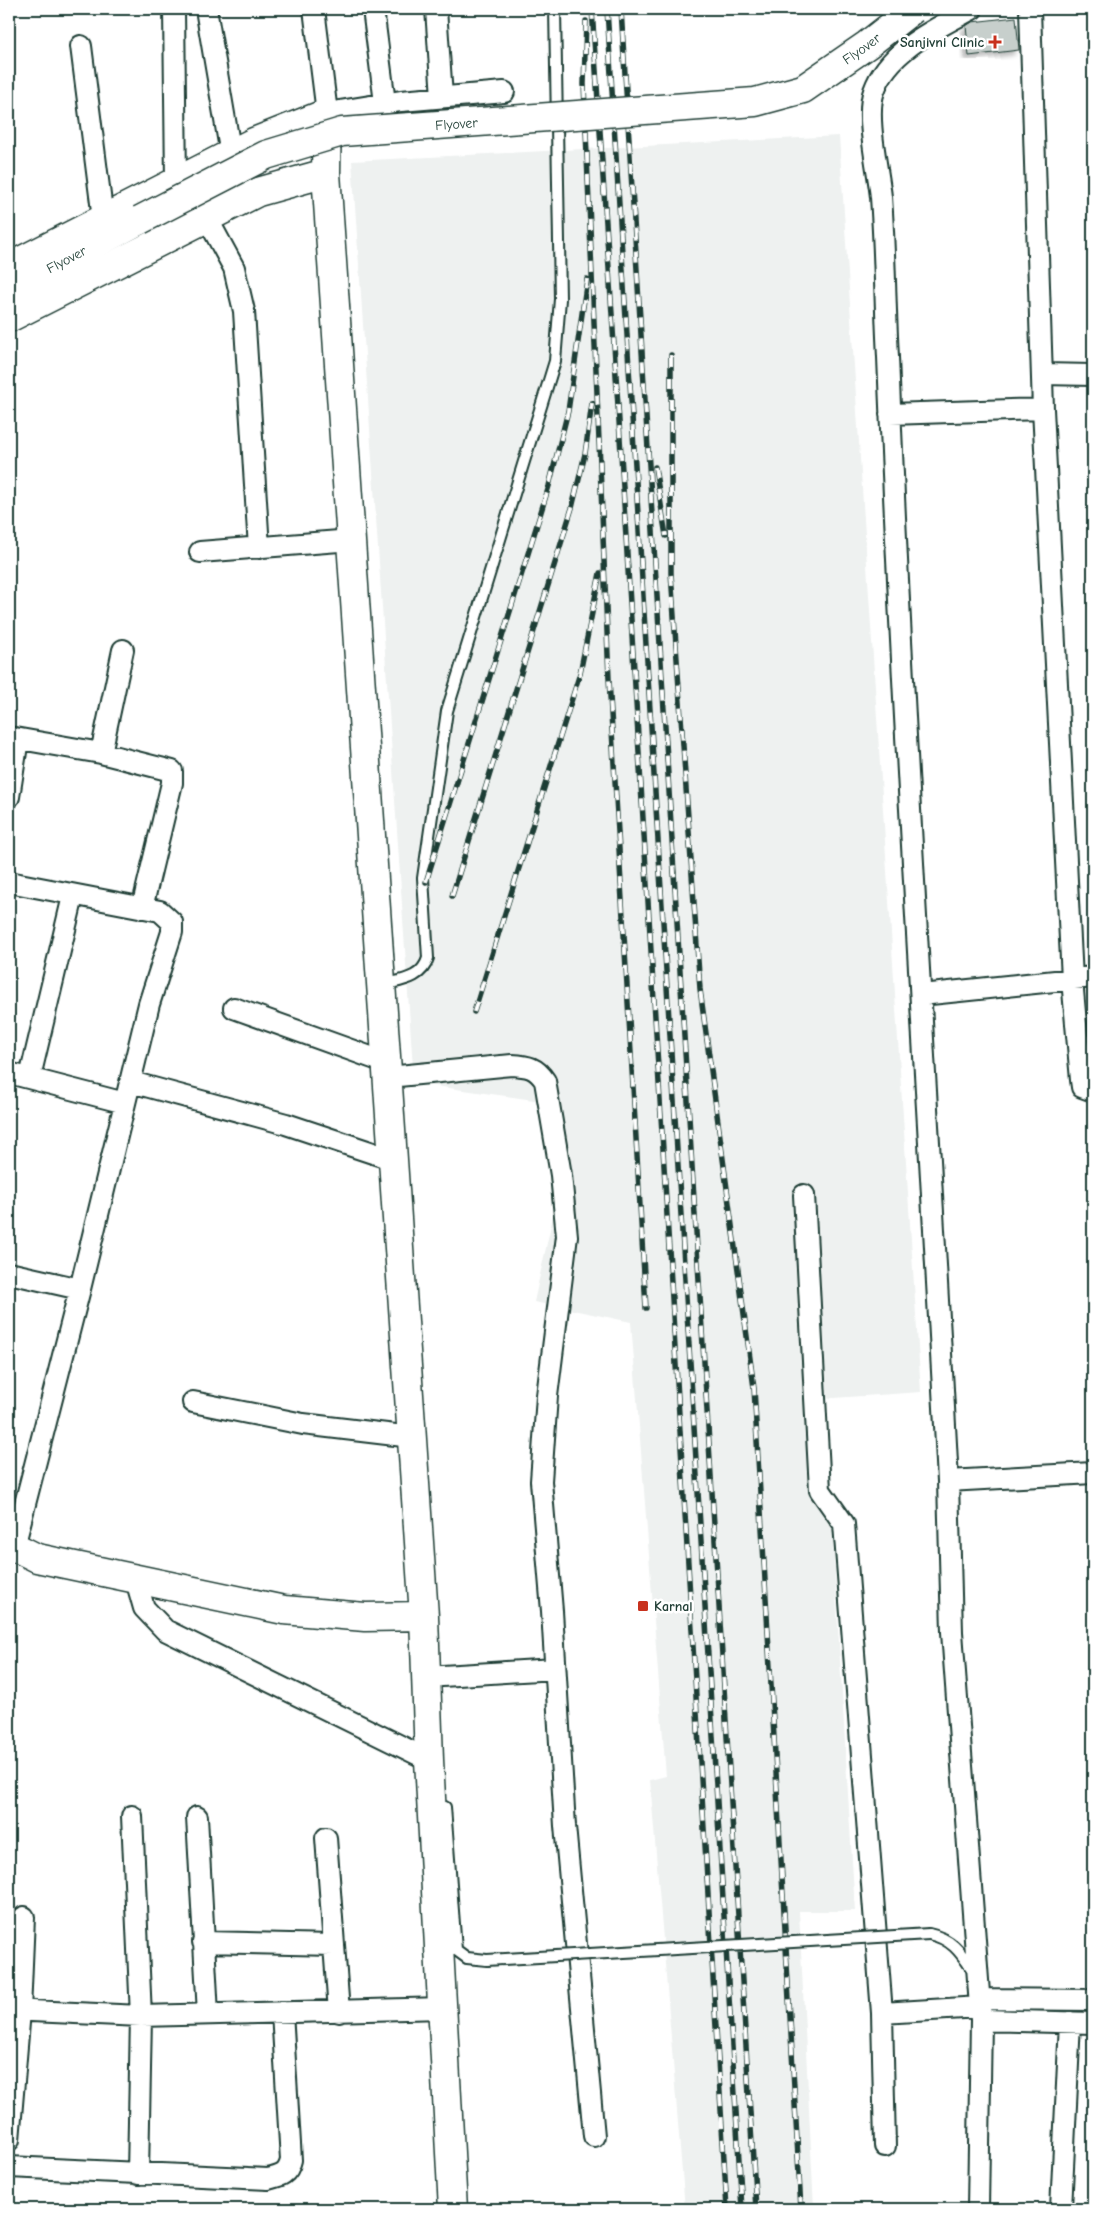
<svg xmlns="http://www.w3.org/2000/svg" width="1102" height="2218" viewBox="0 0 1102 2218" font-family="'Comic Neue',sans-serif">
  <style>
    .built { fill: #eef1f0 }
    .building { fill: #c7cfcc; stroke: #1f3d34; filter: url(#shadow) }
    .lines { fill: none; stroke-linecap: round; stroke-linejoin: round }
    .lane-casing { stroke: #1f3d34; stroke-width: 14 }
    .street-casing { stroke: #1f3d34; stroke-width: 24 }
    .secondary-casing { stroke: #1f3d34; stroke-width: 31 }
    .highway-casing { stroke: #1f3d34; stroke-width: 31 }
    .lane { stroke: #fff; stroke-width: 10 }
    .street { stroke: #fff; stroke-width: 20 }
    .secondary { stroke: #fff; stroke-width: 28 }
    .highway { stroke: #fff; stroke-width: 28 }
    .rail-casing { stroke: #1f3d34; stroke-width: 5.5 }
    .rail { stroke: #fff; stroke-width: 4; stroke-dasharray: 11; stroke-linecap: butt }
    .lane-bridge-casing { stroke: #1f3d34; stroke-width: 14; stroke-linecap: butt }
    .highway-bridge-casing { stroke: #1f3d34; stroke-width: 31; stroke-linecap: butt }
    .lane-bridge { stroke: #fff; stroke-width: 10 }
    .highway-bridge { stroke: #fff; stroke-width: 28 }
    .poi-dot { fill: #c8321e; stroke: #fff; stroke-width: 2 }
    .labels { text-anchor: middle; stroke-width: 5; stroke-linejoin: round; paint-order: stroke }
    .poi-label { font-size: 14px; font-weight: bold; fill: #1f3d34; stroke: #fff; text-anchor: end }
    .street-label { font-size: 14px; fill: #1f3d34; stroke: #fff }
  </style>
  <defs>
    <filter id="shadow"><feDropShadow dx="-4.5" dy="4.5" stdDeviation="2.5" flood-color="#0004"/></filter>
  </defs>
  <rect width="100%" height="100%" fill="#fff"/>
  <filter id="ink" filterUnits="userSpaceOnUse"><feTurbulence type="fractalNoise" baseFrequency=".02" numOctaves="2"/><feDisplacementMap in="SourceGraphic" scale="10" xChannelSelector="R" yChannelSelector="G"/><feConvolveMatrix kernelMatrix="1 2 1 2 8 2 1 2 1" color-interpolation-filters="sRGB"/></filter>
  <g filter="url(#ink)">
    <!-- built -->
    <path class="built" d="M839,136L921,1392L806,1400L810,1493L832,1525L855,1911H799L814,2209H685L650,1780L666,1776L631,1322L534,1302L555,1207L541,1101L414,1083L352,161Z"/>
    <!-- building -->
    <path class="building" d="M1016,17L1019,50L969,56L966,26L972,22Z"/>
    <g class="lines">
      <!-- lane casing -->
      <g class="lane-casing">
        <path id="lane" d="M383,985C401,980 422,979 428,958L423,878L447,711L555,361L560,299L555,9
          M445,1807L456,1950L467,1958L487,1960
          M929,1934C953,1939 961,1953 974,1972"/>
      </g>
      <!-- street casing -->
      <g class="street-casing">
        <path id="street" d="M174,9L176,183
          M206,9L231,155
          M314,9L327,113L401,101L504,92
          M373,9L385,103
          M436,9L442,97
          M972,9C937,28 888,50 874,91C865,116 878,168 881,197C885,250 885,304 888,357C903,732 928,1106 948,1481L952,1632L981,2020L978,2209
          M1030,9L1043,409L1072,979L1081,1080L1082,1087L1093,1091
          M81,46L103,219
          M207,218L234,268L244,311L259,548
          M1042,374L1093,375
          M890,414L1043,409
          M200,552L352,540
          M9,737L101,753L172,771V783L142,908
          M101,753L123,650
          M9,797L18,739
          M9,882L160,911L172,922V932L149,1004L80,1289L14,1547
          M921,995L1093,977
          M234,1008L387,1063
          M9,1073L125,1103
          M30,1077L73,896
          M388,1077L512,1065C528,1066 536,1067 545,1081L561,1175L567,1236L547,1396L541,1481L552,1611L565,1826L594,2136
          M131,1082L286,1124L394,1160
          M804,1195L820,1490L844,1524L882,2013L885,2146
          M9,1273L80,1289
          M193,1402L303,1424L412,1437
          M948,1481L1093,1473
          M136,1580L144,1608L165,1630L429,1760
          M426,1677L555,1669
          M132,1816L141,2016L138,2174
          M197,1817L208,2014
          M326,1838L339,2012
          M203,1942L333,1945
          M979,1999L1093,2000
          M9,2010L141,2016L443,2008
          M882,2013L980,2007
          M981,2020L1093,2023
          M9,2140L20,2011L24,1917
          M9,2167L268,2179C281,2176 288,2174 291,2160L282,2012
          M1061,2209L1070,2022"/>
      </g>
      <!-- secondary casing -->
      <g class="secondary-casing">
        <path id="secondary" d="M9,267L254,142L327,113L326,173L424,1616L429,1760L453,2209
          M9,318L258,192L326,173
          M9,1544L37,1558L284,1610L365,1617L424,1616"/>
      </g>
      <!-- highway casing -->
      <g class="highway-casing">
        <g id="highway">
          <path id="s1" d="M9,290L140,220"/>
        </g>
      </g>
      <!-- lane -->
      <use href="#lane" class="lane"/>
      <!-- street -->
      <use href="#street" class="street"/>
      <!-- secondary -->
      <use href="#secondary" class="secondary"/>
      <!-- highway -->
      <use href="#highway" class="highway"/>
      <!-- rail casing -->
      <g class="rail-casing">
        <path id="rail" d="M592,9L619,421L727,2209
          M607,9L742,2209
          M621,9L756,2209
          M586,21L584,84L609,679L646,1308
          M671,355V573L700,989L754,1388L801,2209
          M655,467L666,536
          M426,882L549,486L568,411L587,279
          M452,896L572,508L585,454L592,403
          M474,1012L580,673L600,573"/>
      </g>
      <!-- rail -->
      <use href="#rail" class="rail"/>
      <!-- lane-bridge casing -->
      <g class="lane-bridge-casing">
        <path id="lane-bridge" d="M487,1960L929,1934"/>
      </g>
      <!-- highway-bridge casing -->
      <g class="highway-bridge-casing">
        <g id="highway-bridge">
          <path id="s2" d="M140,220L266,155L342,132L755,102L803,89L867,45L913,9"/>
        </g>
      </g>
      <!-- lane-bridge -->
      <use href="#lane-bridge" class="lane-bridge"/>
      <!-- highway-bridge -->
      <use href="#highway-bridge" class="highway-bridge"/>
    </g>
  </g>
  <!-- markers -->
  <g class="poi-dot">
    <path d="M992.5 34.5h5v5h5v5h-5v5h-5v-5h-5v-5h5z"/>
    <rect x="637" y="1600" width="12" height="12" rx="2.5"/>
  </g>
  <g class="labels">
    <!-- poi labels -->
    <g class="poi-label">
      <text x="984" y="47">Sanjivni Clinic</text>
      <text x="654" y="1611" text-anchor="start">Karnal</text>
    </g>
    <!-- street labels -->
    <g class="street-label">
      <text dy="5" stroke="none"><textPath href="#s2" startOffset="756">Flyover</textPath></text>
      <text dy="5" stroke="none"><textPath href="#s2" startOffset="336">Flyover</textPath></text>
      <text dy="5" stroke="none"><textPath href="#s1" startOffset="65">Flyover</textPath></text>
    </g>
  </g>
  <!-- margin -->
  <rect width="1102" height="2218" fill="none" stroke="#fff" stroke-width="30"/>
  <rect x="15" y="15" width="1072" height="2188" fill="none" stroke="#1f3d34" stroke-width="2" filter="url(#ink)"/>
</svg>
